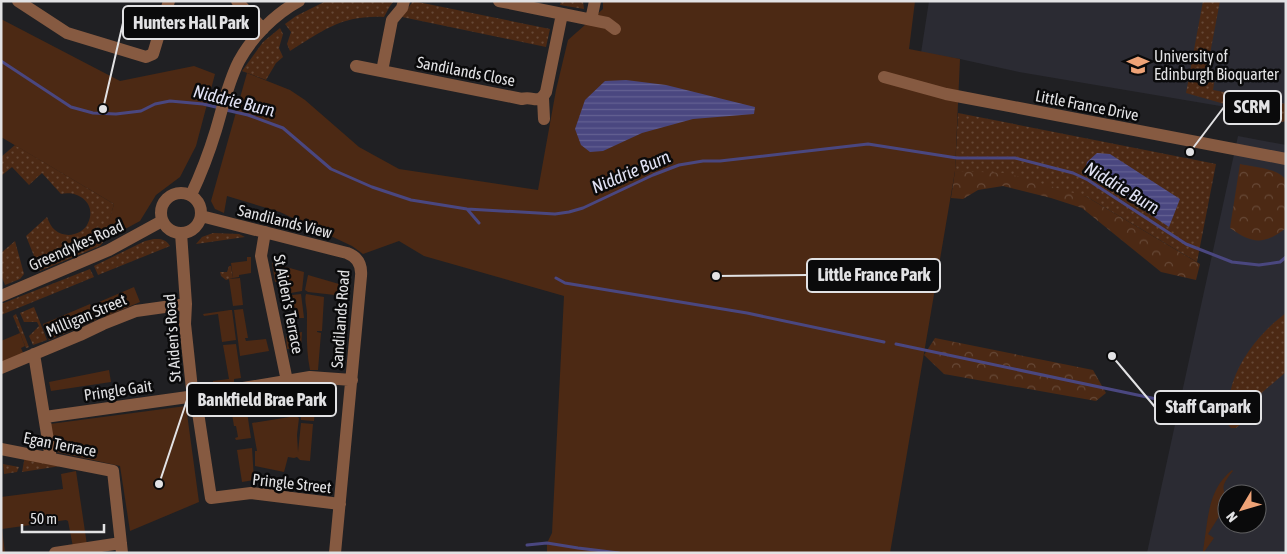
<svg xmlns="http://www.w3.org/2000/svg" width="1287" height="554" viewBox="0 0 1287 554" font-family="'Asap Condensed',sans-serif">
  <style>
    .built { fill: #2b2b33; fill-rule: evenodd }
    .grass { fill: url(#grass-dots) }
    .forest { fill: url(#forest-crowns) }
    .green { fill: #4c2914 }
    .water { fill: url(#water-rules) }
    .lines { fill: none; stroke-linecap: round; stroke-linejoin: round }
    .stream { stroke: #4a4780; stroke-width: 3 }
    .street { stroke: #865a41; stroke-width: 12 }
    .labels { text-anchor: middle; stroke-width: 5; stroke-linejoin: round; paint-order: stroke }
    .poi-label { font-size: 16px; fill: #e2e2e4; stroke: #0a0a0b; text-anchor: start }
    .street-label { font-size: 16px; fill: #e2e2e4; stroke: #0a0a0b }
    .water-label { font-size: 18px; font-style: italic; fill: #e0e1f3; stroke: #0a0a0b }
    .leader { fill: none; stroke: #e2e2e4; stroke-width: 2 }
    .callout-dot { fill: #e2e2e4; stroke: #0a0a0b; stroke-width: 2 }
    .callout { fill: #0a0a0b; stroke: #e2e2e4; stroke-width: 2 }
    .callout-label { font-size: 18px; text-anchor: middle; font-weight: bold; fill: #e2e2e4 }
  </style>
  <defs>
    <pattern id="grass-dots" width="8" height="8" patternUnits="userSpaceOnUse" patternTransform="scale(1.25)"><rect width="8" height="8" fill="#4c2914"/><path d="M2 2h.1M6 6h.1" fill="none" stroke="#664836" stroke-width="1.8" stroke-linecap="round"/></pattern>
    <pattern id="forest-crowns" width="20" height="18" patternUnits="userSpaceOnUse" patternTransform="scale(1.25)"><rect width="20" height="18" fill="#4c2914"/><path d="M2 6a3 3 0 1 1 6 0M12 15a3 3 0 1 1 6 0" fill="none" stroke="#664836"/></pattern>
    <pattern id="water-rules" width="6" height="5" patternUnits="userSpaceOnUse" patternTransform="scale(1.25)"><rect width="6" height="5" fill="#4a4780"/><path d="M0 2.5h6" fill="none" stroke="#646192"/></pattern>
  </defs>
  <rect width="100%" height="100%" fill="#202023"/>
  <!-- built -->
  <path class="built" d="M929,1H1286V117L1019,72L960,59L921,53Z
    M1238,136L1286,145V553H1147ZM1227,494H1257V524H1227Z"/>
  <!-- grass -->
  <path class="grass" d="M326,1H394L390,6L384,17C342,15 324,30 290,51L287,44L291,32L285,24L296,16Z
    M413,1L550,29L546,47L402,17Z
    M561,1H583L584,9L560,5Z
    M1203,1H1220L1206,75L1215,77L1213,90L1286,104V121L1282,122L1228,112V105L1186,93Z
    M280,28L283,34L279,48L283,57L276,63L266,80L242,71L263,42Z
    M958,113L1216,164L1197,262L1087,197L955,171Z
    M15,145L114,204L104,241L100,246L40,271L26,236L47,217C49,222 51,227 55,230C65,239 83,235 88,223C97,204 79,190 61,194L42,173L29,185L12,167L1,176V157Z
    M213,233L239,234L245,237L196,244L202,237Z
    M154,239C161,239 166,239 170,246L98,275L94,266L145,241Z
    M15,241L24,274L20,279L5,285L1,275V253Z
    M229,266H231L233,278L226,280L221,276L220,272H227Z
    M90,269L94,277L1,315V304Z
    M34,307L47,340L33,345L29,336L39,326L37,322H24L20,313Z
    M1286,313V372L1245,407L1241,424L1236,428H1231L1225,421C1228,408 1229,394 1233,382C1242,355 1263,330 1286,313Z
    M16,314L29,347L26,348L13,316Z
    M25,456L67,465L22,472Z
    M3,464L19,467L17,472L4,474Z"/>
  <!-- forest -->
  <path class="forest" d="M1240,164C1253,167 1278,168 1286,180V228C1264,245 1252,244 1230,228Z
    M955,171L1006,173L1087,197L1200,264L1196,280L1161,272L1082,208L1051,198L1003,186L978,190L963,199L951,198Z
    M935,338L1093,370L1106,393L1096,401L944,374L924,355Z"/>
  <!-- green -->
  <path class="green" d="M603,1H915L909,49L960,59L955,171L890,553H547V543L552,533L564,296L424,256L399,241L363,254L352,246L280,212L227,196L224,213L215,209L211,201L247,73L290,90L305,100L359,147L399,169L538,190L556,90L568,40L603,9Z
    M1,19L120,81L194,66L215,74L196,146L180,177L156,195L140,221L103,241L114,204L1,137Z
    M247,257H251V273L239,275V277L233,278L231,263L247,261Z
    M272,263L304,272L302,291L285,294L283,281L275,282Z
    M308,275L339,284L338,293H335V295L308,292L305,290Z
    M240,278L243,305L233,306L229,279Z
    M134,287L140,302L105,317L99,302Z
    M301,294L304,318H295L292,295Z
    M306,294L324,297L322,331H317V332L321,333L318,370H310C306,350 307,334 307,314C307,307 304,300 306,294Z
    M90,304L96,320L49,340L43,324Z
    M243,309L248,338H245L246,341L266,339L269,351L240,356L234,310Z
    M230,310H232L236,340L222,342L218,314L204,316L203,314Z
    M302,332L301,347L287,349L286,337L289,334Z
    M20,333L25,346L21,348L24,355L1,364V341Z
    M236,344L241,378L234,379V382L213,384V381L229,379L223,345Z
    M109,370L111,382L51,391L49,382Z
    M317,387L314,421L301,420L299,397L303,396L302,389Z
    M245,399L251,438L236,440L235,438L238,437L236,426H234L230,402Z
    M186,406L199,502L130,531L120,466L56,452L50,424Z
    M296,416L299,418L297,435L298,452L301,423L313,424L310,461L300,460L297,457L294,458L288,457L284,472L255,466V451H257L252,423Z
    M252,448L254,480L242,482L237,450Z
    M1232,470L1233,471C1216,491 1227,488 1227,508L1225,507L1208,534L1214,538L1204,552L1203,551C1208,521 1207,490 1232,470Z
    M76,471L87,545L73,547L68,521L66,520L2,529L5,553H1V497L63,489L61,474Z"/>
  <!-- water -->
  <path class="water" d="M626,80L666,85L755,107L754,114L693,119L642,133L603,151L590,152L581,145L575,129L585,100L605,81Z
    M1097,153L1110,154L1180,199L1169,227L1085,171L1087,162Z"/>
  <g class="lines">
    <!-- stream -->
    <path class="stream" d="M1,61L71,107L93,113L116,114L141,111L155,104L170,101L203,104L220,108
      M226,110L248,115L283,128L331,169L372,187L411,200L467,209L555,214L569,212L583,208L653,175L679,165L703,161H720L868,144L957,158H1015L1073,173L1088,180L1186,244L1232,262L1259,265L1280,262L1286,257
      M467,209L479,223
      M556,278L565,283L747,313L884,342
      M896,344L1180,404
      M527,545L547,543L578,548L619,553"/>
    <!-- street -->
    <path class="street" d="M18,1L67,33L146,57L153,54L169,1
      M237,1L263,29
      M499,1L607,23L615,29
      M591,20L595,1
      M356,66L522,99C533,95 538,106 546,92L562,14
      M382,71L392,20L402,8L404,1
      M884,77L946,94L1286,159
      M543,98L544,119
      M161 213a20 20 0 1 1 40 0a20 20 0 1 1-40 0Z
      M191,195C201,174 209,153 216,130C223,107 228,82 239,61C252,37 275,14 299,1
      M201,216L347,253C358,257 362,265 361,276L335,553
      M265,232L261,256L287,381
      M181,233L186,304L185,324L192,389L195,396L199,419L211,498L251,493L340,504
      M1,296L109,250L162,221
      M34,354L51,459
      M1,368L80,335L103,324L136,311L186,304
      M45,417L195,396L310,377L352,380
      M1,449L113,471L122,553
      M55,553L121,543"/>
  </g>
  <!-- icons -->
  <defs>
    <g id="university-bare" transform="scale(1.725)"><path d="M0-5L7-2L0 1L-7-2ZM-4 1L0 2.5L4 1V4Q0 6-4 4Z" fill="#efa377" stroke="#0a0a0b" stroke-width="2.5" paint-order="stroke"/></g>
  </defs>
  <g fill-rule="evenodd">
    <use href="#university-bare" x="1138" y="65"/>
  </g>
  <g class="labels">
    <!-- poi labels -->
    <g class="poi-label">
      <text x="1154" y="62">University of<tspan x="1154" dy="18">Edinburgh Bioquarter</tspan></text>
    </g>
    <!-- street labels -->
    <g class="street-label">
      <text transform="translate(466 71) rotate(11)" y="6">Sandilands Close</text>
      <text transform="translate(1087 105) rotate(11)" y="6">Little France Drive</text>
      <text transform="translate(285 221) rotate(14)" y="6">Sandilands View</text>
      <text transform="translate(76 245) rotate(-24)" y="6">Greendykes Road</text>
      <text transform="translate(289 304) rotate(79)" y="6">St Aiden's Terrace</text>
      <text transform="translate(86 315) rotate(-23)" y="6">Milligan Street</text>
      <text transform="translate(340 319) rotate(-86)" y="6">Sandilands Road</text>
      <text transform="translate(172 338) rotate(-94)" y="6">St Aiden's Road</text>
      <text transform="translate(118 390) rotate(-8)" y="6">Pringle Gait</text>
      <text transform="translate(60 444) rotate(11)" y="6">Egan Terrace</text>
      <text transform="translate(292 483) rotate(6)" y="6">Pringle Street</text>
    </g>
    <!-- water labels -->
    <g class="water-label">
      <text transform="translate(234 101) rotate(14)" y="6">Niddrie Burn</text>
      <text transform="translate(631 172) rotate(-23)" y="6">Niddrie Burn</text>
      <text transform="translate(1122 188) rotate(31)" y="6">Niddrie Burn</text>
    </g>
  </g>
  <!-- callouts -->
  <path class="leader" d="M103 109L123 23M1190 152L1224 107M716 276L807 275M159 484L187 400M1112 356L1155 407"/>
  <g class="callout-dot">
    <circle cx="103" cy="109" r="5"/>
    <circle cx="1190" cy="152" r="5"/>
    <circle cx="716" cy="276" r="5"/>
    <circle cx="159" cy="484" r="5"/>
    <circle cx="1112" cy="356" r="5"/>
  </g>
  <g class="callout">
    <rect x="123" y="6" width="136" height="33" rx="5"/>
    <rect x="1224" y="91" width="57" height="33" rx="5"/>
    <rect x="807" y="259" width="133" height="33" rx="5"/>
    <rect x="187" y="383" width="149" height="33" rx="5"/>
    <rect x="1155" y="391" width="106" height="33" rx="5"/>
  </g>
  <g class="callout-label">
    <text x="191" y="29">Hunters Hall Park</text>
    <text x="1252" y="113">SCRM</text>
    <text x="874" y="281">Little France Park</text>
    <text x="262" y="406">Bankfield Brae Park</text>
    <text x="1208" y="413">Staff Carpark</text>
  </g>
  <!-- border -->
  <rect width="1287" height="554" fill="none" stroke="#e2e2e4" stroke-width="5"/>
  <!-- north arrow -->
  <g transform="translate(1242 509) rotate(232)"><circle r="24" fill="#0a0a0b" stroke="#606062"/>
  <path d="M0-4L9 19L0 12L-9 19Z" fill="#efa377"/>
  <text y="-8" font-size="14" font-weight="bold" text-anchor="middle" fill="#e2e2e4">N</text>
  </g>
  <!-- scale -->
  <path d="M22 524v8h82v-8" fill="none" stroke="#e2e2e4" stroke-width="2.5"/>
  <text x="30" y="524" font-size="15" fill="#e2e2e4" stroke="#0a0a0b" stroke-width="4" paint-order="stroke">50 m</text>
</svg>
